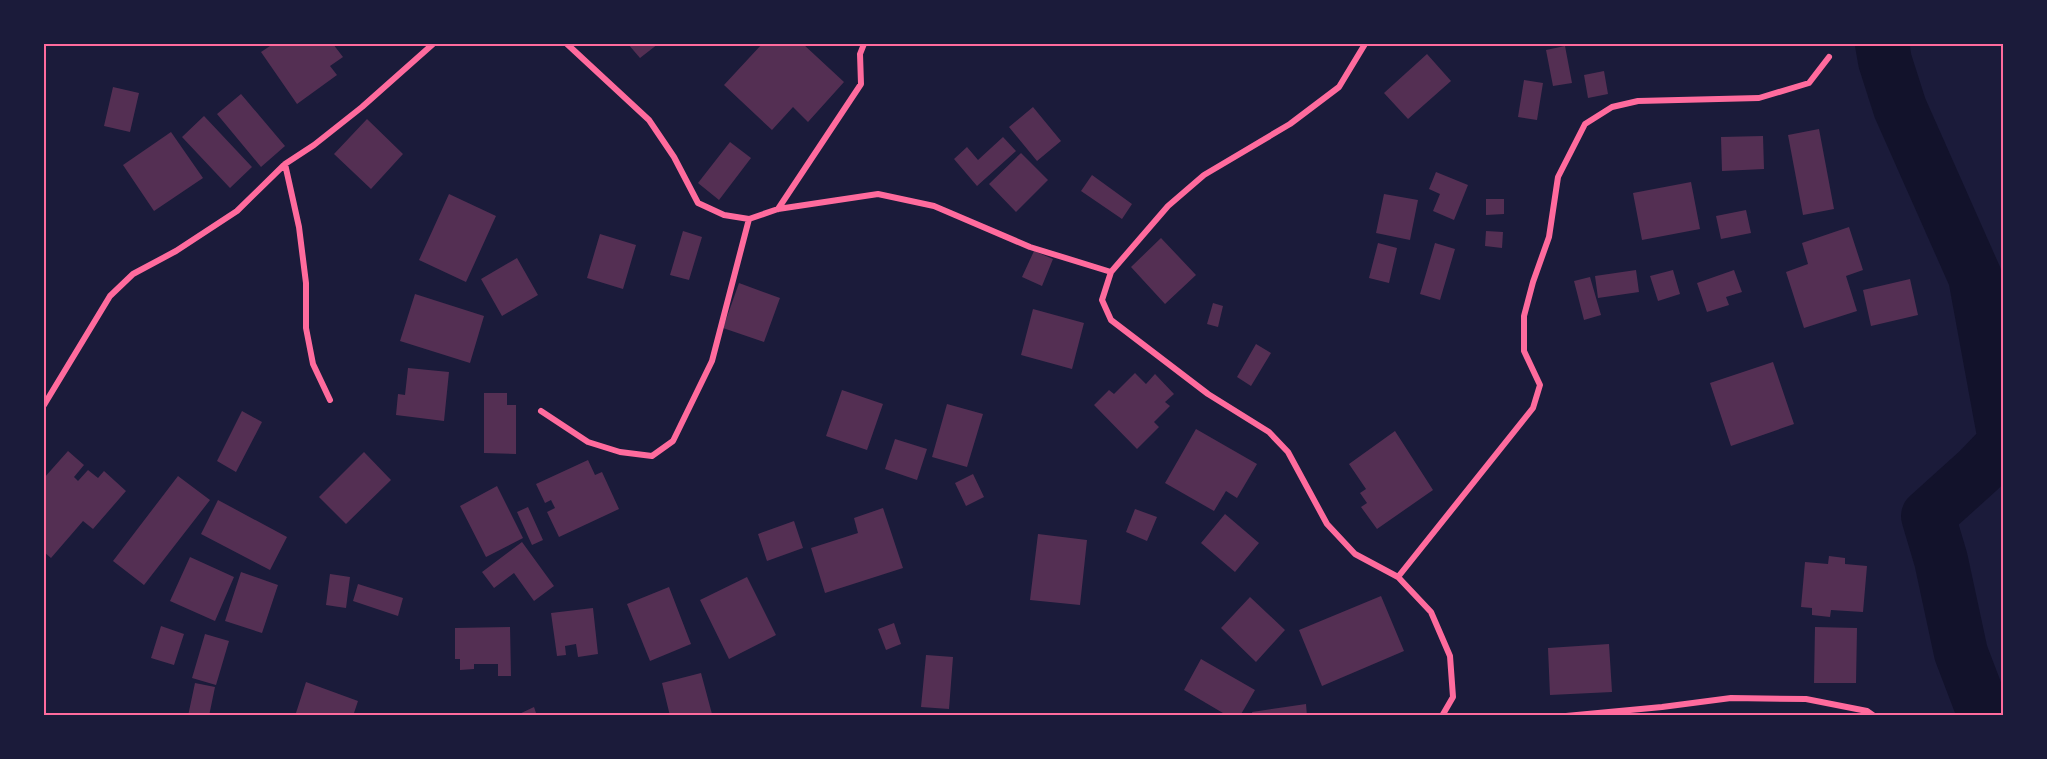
<svg xmlns="http://www.w3.org/2000/svg" width="2047" height="759" viewBox="0 0 2047 759" font-family="'Fira Sans',sans-serif">
  <style>
    .lines { fill: none; stroke-linecap: round; stroke-linejoin: round }
    .river { stroke: #12122b; stroke-width: 54 }
    .building { fill: #542f53 }
    .minor { stroke: #ff6b9d; stroke-width: 6 }
    .neatline { fill: none; stroke: #ff6b9d; stroke-width: 2 }
  </style>
  <rect width="100%" height="100%" fill="#1b1b3a"/>
  <g class="lines">
    <!-- river -->
    <path class="river" d="M1882,44L1885,61L1900,108L1975,277L2004,435
      M1985,716L1961,653L1941,560L1928,516L1979,470L2004,444"/>
  </g>
  <!-- building -->
  <path class="building" d="M273,44H333L343,57L330,66L337,75L297,104L261,52Z
    M628,44H658L640,58Z
    M762,44H803L844,82L808,122L793,107L772,130L724,85Z
    M1565,46L1572,83L1553,86L1546,50Z
    M1427,54L1451,81L1408,119L1384,93Z
    M1604,71L1608,94L1588,98L1584,75Z
    M1524,80L1543,83L1537,120L1518,117Z
    M113,87L139,93L130,132L104,126Z
    M241,94L285,146L261,167L217,114Z
    M1033,107L1061,141L1037,161L1009,127Z
    M204,116L252,167L230,188L182,137Z
    M367,119L403,154L371,189L334,154Z
    M1819,129L1834,209L1803,215L1788,135Z
    M171,132L203,178L154,211L123,165Z
    M1763,136L1764,169L1722,171L1721,137Z
    M1003,137L1016,151L977,186L954,159L967,147L978,160Z
    M730,142L751,158L719,200L698,183Z
    M1021,153L1048,180L1016,212L989,184Z
    M1436,172L1468,185L1454,220L1433,211L1440,194L1429,189Z
    M1092,175L1132,204L1122,219L1081,191Z
    M1691,182L1700,229L1642,240L1633,193Z
    M449,194L496,216L466,282L419,260Z
    M1384,194L1418,200L1410,240L1376,233Z
    M1486,199H1504V214L1486,215Z
    M1746,210L1751,233L1721,239L1716,216Z
    M1849,227L1863,270L1846,276L1857,311L1804,328L1786,272L1808,264L1802,243Z
    M683,231L702,237L689,280L670,275Z
    M1486,231L1503,232L1502,248L1485,246Z
    M600,234L636,245L623,289L587,278Z
    M1161,238L1196,275L1165,304L1131,267Z
    M1378,243L1397,248L1389,283L1369,278Z
    M1435,243L1455,249L1440,300L1420,294Z
    M1034,251L1053,259L1042,286L1022,277Z
    M517,258L538,295L502,316L481,279Z
    M1636,270L1639,292L1598,298L1595,276Z
    M1673,270L1680,294L1658,301L1650,276Z
    M1734,270L1742,292L1726,297L1729,305L1707,312L1697,283Z
    M1590,277L1601,315L1584,320L1574,281Z
    M1910,279L1918,315L1871,326L1863,290Z
    M739,283L780,298L764,342L723,328Z
    M415,294L484,316L470,363L400,341Z
    M1213,303L1223,306L1218,327L1207,324Z
    M1033,309L1084,323L1072,369L1021,355Z
    M1256,344L1271,353L1251,386L1237,377Z
    M1773,362L1794,424L1731,446L1710,383Z
    M408,368L449,372L444,421L396,415L398,394L405,395Z
    M1135,373L1146,384L1155,374L1174,394L1165,402L1170,406L1154,422L1159,427L1137,449L1094,405L1109,390L1114,394Z
    M842,390L883,404L867,450L826,436Z
    M484,393H507V405H516V454L484,453Z
    M947,404L983,414L967,467L932,457Z
    M242,411L262,422L236,472L217,461Z
    M1196,429L1257,464L1237,498L1226,491L1214,511L1165,483Z
    M1395,431L1433,490L1377,529L1361,507L1367,503L1360,493L1366,489L1349,464Z
    M895,439L927,449L917,480L885,469Z
    M68,451L84,465L74,477L78,481L88,470L98,478L104,471L126,491L93,529L83,521L51,558L44,552V478Z
    M364,452L391,480L346,524L319,497Z
    M588,460L595,475L602,472L619,509L559,537L547,512L555,508L551,500L545,503L536,484Z
    M973,474L984,497L966,506L955,483Z
    M178,476L210,500L144,585L113,561Z
    M497,486L523,538L486,557L460,506Z
    M218,500L287,537L270,570L201,534Z
    M528,507L543,540L532,545L517,512Z
    M883,508L903,568L825,593L811,548L858,533L854,518Z
    M1135,509L1157,517L1147,541L1126,532Z
    M1225,514L1259,543L1235,572L1201,543Z
    M794,521L803,548L767,561L758,534Z
    M1038,534L1087,540L1080,605L1030,600Z
    M522,542L554,586L534,601L514,573L494,588L482,572Z
    M1829,556L1845,558V564L1867,566L1863,612L1831,610L1830,617L1812,615V608L1801,607L1805,562L1828,564Z
    M190,557L234,577L215,621L170,601Z
    M241,572L278,585L262,633L225,621Z
    M330,574L350,577L346,608L326,605Z
    M747,577L776,635L729,659L700,600Z
    M358,584L403,598L398,616L353,601Z
    M669,587L691,644L650,661L627,604Z
    M1381,596L1404,651L1322,686L1299,630Z
    M1250,597L1285,630L1256,662L1221,628Z
    M593,608L598,654L578,657L576,644L565,646L566,655L557,656L551,613Z
    M894,623L901,644L886,650L878,629Z
    M161,626L184,634L174,665L151,658Z
    M510,627L511,676H498V664H474V669L460,670V659H455V628Z
    M1815,627L1857,628L1856,683H1814Z
    M205,634L229,641L216,685L192,678Z
    M1609,644L1612,692L1550,695L1548,648Z
    M926,655L953,657L949,709L921,707Z
    M1201,659L1255,690L1240,716H1228L1184,690Z
    M701,673L712,714L705,716H670L662,683Z
    M306,682L358,701L353,716H295Z
    M195,683L215,687L209,716H188Z
    M1306,704L1307,716H1253L1252,712Z
    M534,707L537,716H515Z"/>
  <g class="lines">
    <!-- minor -->
    <path class="minor" d="M567,44L649,120L674,157L698,203L724,215L749,219L778,209L878,194L934,206L1030,247L1111,272
      M1365,44L1339,87L1290,124L1204,175L1168,206L1111,272L1102,300L1111,320L1208,394L1269,432L1288,452L1327,524L1355,554L1398,577L1431,612L1450,656L1453,697L1442,716
      M285,164L299,227L306,283V328L313,364L330,400
      M778,209L861,84L860,54L864,44
      M44,405L110,296L133,274L176,251L237,211L285,164L314,145L362,107L433,44
      M541,411L588,442L620,452L652,456L673,441L712,361L749,219
      M1398,577L1533,408L1540,385L1524,351V316L1533,282L1549,237L1558,177L1585,124L1612,107L1638,101L1759,98L1809,83L1829,57
      M1566,716L1662,707L1731,698L1806,699L1867,711L1874,716"/>
  </g>
  <!-- border -->
  <rect width="2047" height="759" fill="none" stroke="#1b1b3a" stroke-width="90"/>
  <rect x="45" y="45" width="1957" height="669" class="neatline"/>
</svg>
